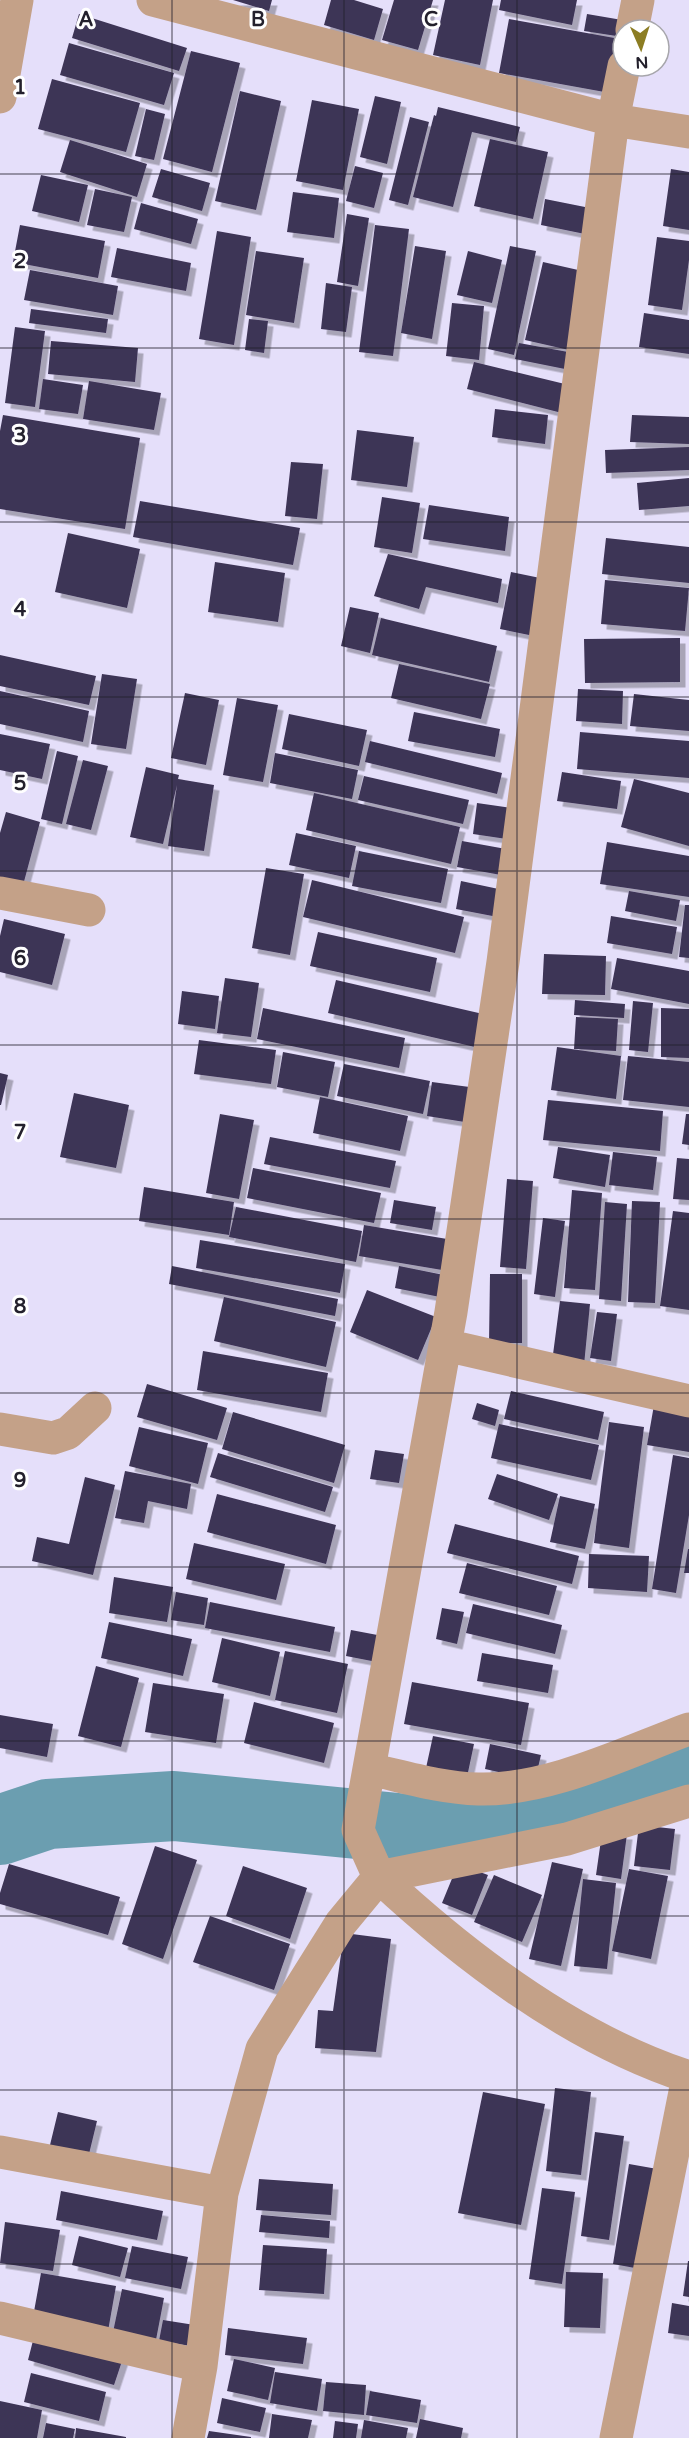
<svg xmlns="http://www.w3.org/2000/svg" width="689" height="2438" viewBox="0 0 689 2438" font-family="'Varela Round',sans-serif">
  <style>
    .lines { fill: none; stroke-linecap: round; stroke-linejoin: round }
    .river { stroke: #6b9eb0; stroke-width: 70 }
    .building { fill: #3e3456; filter: url(#shadow) }
    .minor { stroke: #c4a188; stroke-width: 33 }
    .grid { fill: none; stroke: #23202c; stroke-width: 1.5; stroke-opacity: 0.55 }
    .grid-label { font-size: 20px; text-anchor: middle; font-weight: bold; fill: #23202c; stroke: #fff; stroke-width: 6; stroke-linejoin: round; paint-order: stroke }
  </style>
  <defs>
    <filter id="shadow"><feDropShadow dx="5.5" dy="5.5" stdDeviation="0" flood-color="#0004"/></filter>
  </defs>
  <rect width="100%" height="100%" fill="#e5dffa"/>
  <g class="lines">
    <!-- river -->
    <path class="river" d="M0,1830L48,1814L174,1806L418,1830L471,1824L593,1791L689,1758"/>
  </g>
  <!-- building -->
  <path class="building" d="M233,0H272L269,11Z
    M331,0H354L383,9L374,40L324,25Z
    M394,0H433L418,50L382,40Z
    M445,0H493L480,65L433,55Z
    M501,0H577L572,25L499,10Z
    M79,14L187,48L179,71L72,38Z
    M587,14L628,21L623,37L584,31Z
    M509,19L620,39L610,93L499,73Z
    M69,43L174,73L164,105L60,75Z
    M191,51L240,63L212,172L163,159Z
    M52,79L140,103L126,152L38,129Z
    M240,91L281,101L256,210L215,201Z
    M375,96L401,102L387,164L360,157Z
    M312,100L359,109L343,190L296,181Z
    M438,107L520,127L516,142L472,132L453,207L413,197L434,115L436,116Z
    M146,109L165,114L154,160L135,156Z
    M410,117L429,122L408,205L389,200Z
    M490,139L548,152L533,219L474,206Z
    M70,140L147,164L137,197L60,172Z
    M355,166L383,173L374,208L346,201Z
    M161,169L210,183L202,211L152,197Z
    M671,169L689,172V230L663,226Z
    M41,175L88,185L79,222L32,211Z
    M95,189L132,197L124,232L87,225Z
    M293,192L339,198L334,238L287,232Z
    M545,199L590,208L585,234L541,225Z
    M141,203L198,219L191,244L134,229Z
    M347,214L369,218L358,286L337,282Z
    M20,225L105,241L98,278L13,262Z
    M375,225L409,229L393,356L359,352Z
    M217,231L251,237L234,345L199,339Z
    M657,237L689,241V260L682,310L648,305Z
    M415,246L446,251L432,339L401,333Z
    M510,246L536,251L514,355L488,349Z
    M117,248L191,263L186,291L111,277Z
    M256,251L304,258L294,323L246,315Z
    M468,251L502,260L492,303L457,295Z
    M543,262L587,272L569,350L525,340Z
    M30,270L118,286L113,315L24,300Z
    M326,283L352,287L346,332L321,329Z
    M452,303L484,306L479,360L446,356Z
    M31,309L108,319L106,333L29,323Z
    M644,313L689,320V354L639,347Z
    M249,319L268,321L264,353L245,350Z
    M15,327L45,331L35,407L5,403Z
    M51,341L138,348L135,382L48,374Z
    M519,343L579,354L575,371L515,359Z
    M474,362L569,385L562,413L467,389Z
    M43,379L83,385L78,414L39,409Z
    M89,381L161,393L154,430L83,419Z
    M495,409L548,415L545,444L492,437Z
    M3,415L140,438L125,529L0,509V431Z
    M632,415L689,417V444L630,442Z
    M357,430L414,437L407,487L351,480Z
    M689,447V470L606,473L605,450Z
    M291,462L323,464L317,519L285,516Z
    M689,478V506L639,510L637,483Z
    M382,497L420,503L412,553L374,547Z
    M140,501L300,528L293,565L133,537Z
    M429,505L509,517L505,551L423,539Z
    M68,533L140,549L127,608L55,592Z
    M606,538L689,547V583L602,574Z
    M388,554L502,579L498,603L426,587L419,609L374,596Z
    M215,562L285,573L278,622L208,612Z
    M511,572L545,579L534,636L500,629Z
    M605,580L689,588L685,631L601,624Z
    M350,607L379,613L370,653L341,646Z
    M381,618L497,646L489,682L372,655Z
    M680,638V682L585,683L584,639Z
    M0,655L96,676L89,705L0,686Z
    M399,664L490,684L481,719L391,698Z
    M102,674L137,679L126,749L91,744Z
    M578,689L623,691L622,724L576,721Z
    M0,691L89,711L83,742L0,724Z
    M185,693L219,700L206,765L171,758Z
    M634,694L689,700V731L630,726Z
    M237,698L278,705L263,782L223,775Z
    M414,712L500,729L495,757L408,741Z
    M289,714L367,730L359,766L282,749Z
    M580,732L689,741V778L577,769Z
    M0,734L50,744L42,779L0,770Z
    M370,741L502,773L497,794L365,762Z
    M57,751L78,756L62,824L41,819Z
    M275,753L358,770L352,799L270,783Z
    M83,760L108,766L91,830L66,824Z
    M146,767L179,775L178,779L214,785L204,851L168,846L177,785L163,844L130,837Z
    M562,772L621,781L617,809L557,801Z
    M364,776L469,800L463,824L358,800Z
    M634,779L689,793V846L621,827Z
    M314,793L460,827L451,864L306,830Z
    M477,803L519,809L514,840L473,834Z
    M6,812L40,822L22,889L0,883V833Z
    M296,833L356,846L349,878L289,865Z
    M462,841L506,849L501,875L457,867Z
    M607,842L689,856V897L600,884Z
    M359,851L448,869L441,903L352,886Z
    M266,868L304,874L290,955L252,948Z
    M312,880L464,917L455,953L303,917Z
    M461,881L508,891L503,918L456,909Z
    M629,891L680,900L676,921L625,911Z
    M685,905H689V958L679,957Z
    M611,916L677,927L672,954L607,943Z
    M4,919L65,934L52,985L0,972V936Z
    M318,932L437,958L430,992L310,966Z
    M544,954L606,956L605,995L542,994Z
    M617,958L689,971V1004L611,989Z
    M225,978L259,983L251,1037L217,1033Z
    M336,980L483,1014L475,1047L328,1013Z
    M182,991L219,996L215,1029L178,1024Z
    M575,1000L625,1004L624,1018L574,1015Z
    M633,1001L653,1003L648,1052L629,1050Z
    M263,1008L405,1038L399,1068L257,1039Z
    M661,1008L689,1009V1058L661,1057Z
    M576,1017L618,1019L616,1051L574,1049Z
    M199,1040L276,1050L271,1084L194,1074Z
    M557,1047L621,1056L616,1099L551,1090Z
    M283,1052L335,1062L328,1097L277,1087Z
    M628,1056L689,1062V1107L623,1100Z
    M344,1064L430,1081L423,1114L337,1096Z
    M0,1073L8,1075L1,1105H0Z
    M432,1082L477,1088L471,1123L427,1116Z
    M74,1093L129,1105L116,1168L60,1157Z
    M320,1097L408,1116L400,1151L313,1133Z
    M548,1100L663,1111L660,1151L543,1140Z
    M220,1114L254,1120L239,1199L206,1193Z
    M686,1114H689V1145L682,1144Z
    M270,1137L396,1161L390,1188L264,1164Z
    M558,1147L610,1155L605,1187L553,1178Z
    M613,1152L657,1157L653,1190L609,1185Z
    M677,1158L689,1159V1200L673,1199Z
    M253,1168L381,1193L374,1223L247,1198Z
    M507,1179L533,1181L526,1269L500,1267Z
    M144,1187L234,1202L229,1235L139,1221Z
    M572,1190L602,1193L595,1290L564,1288Z
    M394,1200L436,1207L432,1230L390,1223Z
    M632,1201L660,1202L655,1303L628,1302Z
    M605,1202L627,1204L621,1301L599,1299Z
    M236,1207L362,1231L356,1262L229,1237Z
    M673,1211L689,1213V1310L660,1306Z
    M543,1218L565,1221L555,1297L534,1294Z
    M364,1225L459,1241L454,1272L359,1256Z
    M200,1240L345,1264L340,1293L196,1268Z
    M172,1266L338,1299L335,1316L169,1284Z
    M399,1266L454,1277L450,1299L395,1288Z
    M490,1274H522V1343H489Z
    M367,1290L436,1317L418,1360L350,1332Z
    M224,1297L336,1322L326,1367L214,1341Z
    M560,1301L590,1304L584,1365L552,1362Z
    M597,1312L617,1314L611,1361L590,1358Z
    M203,1351L328,1373L321,1412L197,1390Z
    M147,1384L227,1408L217,1440L137,1417Z
    M511,1391L604,1412L598,1440L504,1419Z
    M477,1403L499,1410L495,1426L472,1419Z
    M654,1405L689,1410V1452L647,1445Z
    M233,1412L345,1445L334,1483L222,1449Z
    M609,1422L644,1427L629,1548L594,1543Z
    M499,1424L599,1445L591,1480L491,1458Z
    M139,1427L208,1443L198,1484L129,1466Z
    M375,1450L404,1454L399,1483L370,1479Z
    M218,1453L333,1487L325,1512L210,1477Z
    M673,1455L689,1458V1515L676,1593L652,1589Z
    M125,1471L191,1484L187,1509L148,1501L144,1523L115,1518Z
    M497,1474L558,1494L549,1520L488,1499Z
    M85,1477L115,1485L93,1575L32,1561L37,1537L69,1544Z
    M217,1494L336,1525L326,1564L207,1532Z
    M560,1496L595,1504L585,1549L550,1542Z
    M455,1524L579,1556L572,1584L447,1553Z
    M194,1543L285,1564L276,1600L186,1579Z
    M688,1549H689V1573H684Z
    M589,1554L649,1556L647,1592L588,1588Z
    M467,1563L557,1586L549,1615L459,1593Z
    M114,1577L173,1587L167,1622L109,1613Z
    M176,1592L208,1598L204,1625L171,1620Z
    M210,1602L335,1627L330,1652L205,1628Z
    M473,1604L562,1625L555,1654L466,1633Z
    M442,1608L464,1612L457,1644L436,1639Z
    M109,1622L192,1639L183,1676L101,1658Z
    M351,1630L388,1637L382,1663L346,1656Z
    M222,1638L280,1652L270,1696L212,1682Z
    M285,1651L348,1664L337,1713L275,1700Z
    M482,1653L553,1665L548,1693L477,1681Z
    M96,1666L139,1678L121,1747L78,1736Z
    M412,1682L529,1703L521,1745L404,1724Z
    M153,1683L224,1694L216,1743L145,1732Z
    M254,1702L334,1723L324,1763L244,1743Z
    M0,1715L53,1724L47,1757L0,1748Z
    M433,1736L474,1744L467,1777L426,1768Z
    M490,1744L541,1755L535,1780L485,1769Z
    M639,1825L675,1829L670,1870L634,1866Z
    M602,1833L627,1834L621,1879L596,1875Z
    M155,1846L197,1860L163,1959L122,1944Z
    M552,1862L583,1869L561,1966L529,1959Z
    M9,1864L120,1897L108,1935L0,1904V1893Z
    M458,1864L488,1875L472,1915L442,1903Z
    M243,1866L307,1888L290,1939L226,1916Z
    M629,1869L668,1876L651,1959L612,1951Z
    M494,1875L542,1895L522,1942L474,1922Z
    M583,1879L616,1883L607,1969L574,1966Z
    M210,1916L290,1944L274,1990L193,1962Z
    M344,1933L391,1939L376,2052L315,2048L318,2010L333,2011Z
    M555,2088L591,2092L581,2175L546,2171Z
    M483,2092L545,2104L521,2225L458,2213Z
    M58,2112L97,2121L89,2154L50,2145Z
    M595,2132L624,2136L609,2240L581,2236Z
    M629,2164L663,2170L646,2270L613,2264Z
    M259,2179L333,2184L331,2215L256,2210Z
    M542,2188L575,2192L562,2284L529,2279Z
    M61,2191L163,2211L157,2240L56,2220Z
    M261,2215L330,2221L329,2238L259,2232Z
    M5,2222L60,2230L53,2271L0,2263Z
    M79,2236L128,2248L120,2277L72,2265Z
    M263,2245L327,2249L324,2294L259,2290Z
    M132,2246L188,2257L181,2289L125,2278Z
    M688,2261H689V2297L683,2296Z
    M566,2272L603,2273L600,2328L564,2327Z
    M41,2273L116,2286L108,2331L33,2317Z
    M122,2289L164,2298L155,2345L112,2337Z
    M672,2303L689,2306V2336L668,2333Z
    M163,2320L201,2326L198,2347L159,2341Z
    M228,2328L307,2338L303,2364L225,2355Z
    M36,2329L124,2355L114,2385L28,2360Z
    M234,2359L275,2368L268,2400L227,2391Z
    M275,2372L322,2379L317,2411L270,2403Z
    M31,2373L106,2392L99,2421L24,2402Z
    M326,2382L366,2385L364,2415L323,2411Z
    M370,2391L421,2400L417,2423L366,2415Z
    M222,2398L266,2408L260,2432L217,2423Z
    M0,2401L42,2410L37,2438H0Z
    M272,2414L312,2420L308,2438H269Z
    M420,2419L463,2428L461,2438H416Z
    M364,2420L408,2428L406,2438H361Z
    M335,2421L358,2424L356,2438H333Z
    M46,2423L75,2429L73,2438H43Z
    M76,2428L126,2437V2438H75Z
    M209,2431L251,2437V2438H207Z"/>
  <g class="lines">
    <!-- minor -->
    <path class="minor" d="M153,0L613,120L689,132
      M632,30L638,0
      M0,97L17,0
      M0,893L89,910
      M445,1345L689,1401
      M0,1429L53,1438L68,1433L95,1408
      M369,1769C405,1777 441,1788 478,1789C548,1791 624,1753 689,1729
      M379,1877C466,1958 575,2040 689,2077
      M379,1877L567,1839L689,1801
      M0,2152L222,2193
      M0,2318L201,2366
      M188,2438L201,2366L222,2193L262,2049L341,1923L379,1877L358,1830L451,1312L503,962L613,120L624,66
      M616,2438L688,2077"/>
  </g>
  <!-- grid -->
  <path class="grid" d="M172,0V2438M344,0V2438M517,0V2438M0,174H689M0,348H689M0,522H689M0,697H689M0,871H689M0,1045H689M0,1219H689M0,1393H689M0,1567H689M0,1741H689M0,1916H689M0,2090H689M0,2264H689"/>
  <g class="grid-label">
    <text x="86" y="26">A</text>
    <text x="258" y="26">B</text>
    <text x="431" y="26">C</text>
    <text x="20" y="94">1</text>
    <text x="20" y="268">2</text>
    <text x="20" y="442">3</text>
    <text x="20" y="616">4</text>
    <text x="20" y="790">5</text>
    <text x="20" y="965">6</text>
    <text x="20" y="1139">7</text>
    <text x="20" y="1313">8</text>
    <text x="20" y="1487">9</text>
  </g>
  <!-- north arrow -->
  <g transform="translate(641 48) rotate(177)"><circle r="28" fill="#ffffff" stroke="#a7a6ab" stroke-width="1.5"/>
  <path d="M0-4.5L10 22L0 15L-10 22Z" fill="#8c7d23"/>
  <text y="-9" font-size="16" font-weight="bold" text-anchor="middle" fill="#23202c">N</text>
  </g>
</svg>
